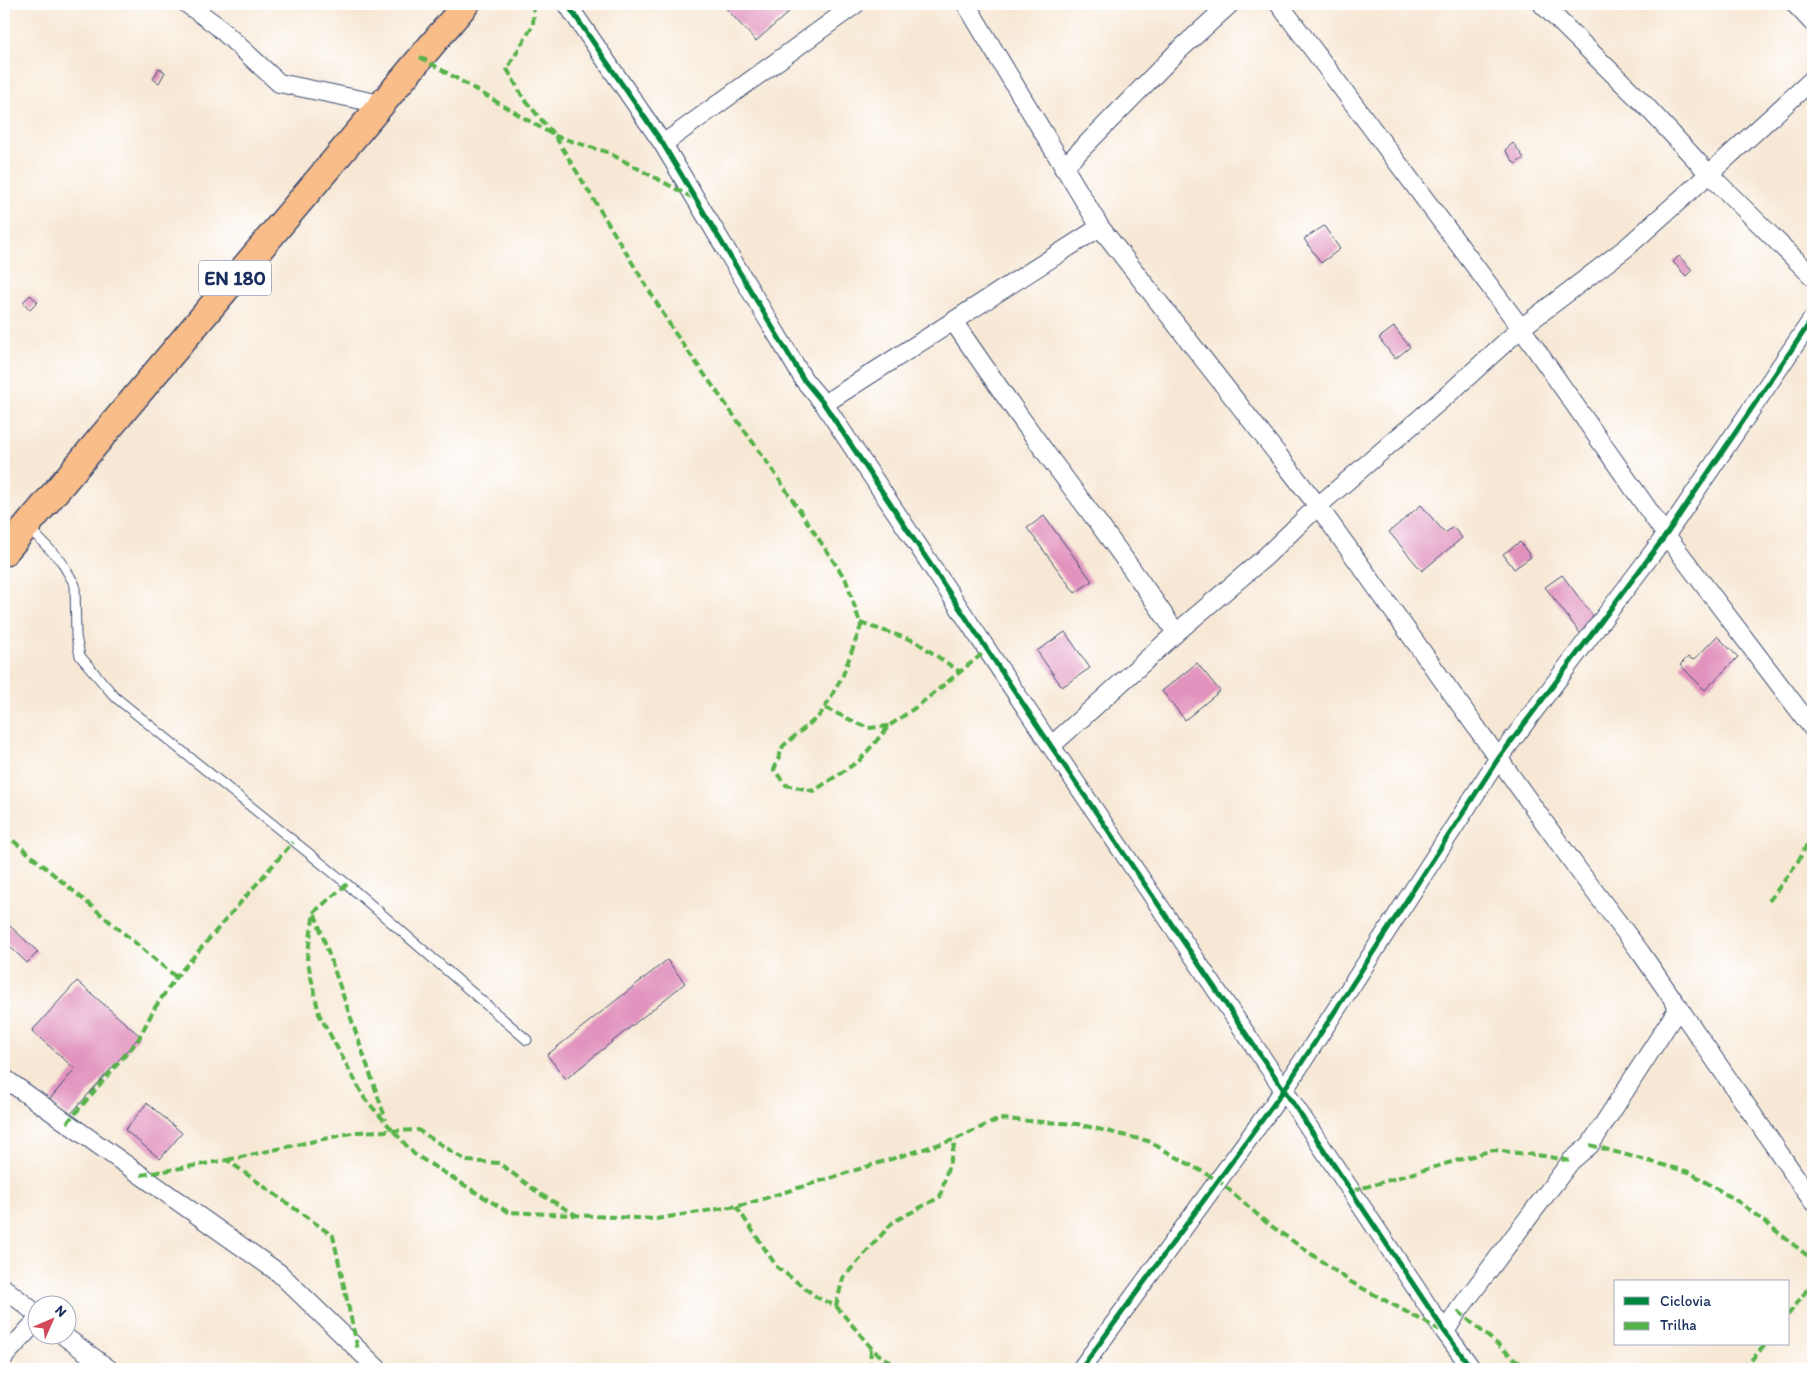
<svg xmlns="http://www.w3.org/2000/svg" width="1817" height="1373" viewBox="0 0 1817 1373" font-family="Itim,sans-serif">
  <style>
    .building { fill: #e193be }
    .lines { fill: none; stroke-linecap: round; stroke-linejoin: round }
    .service-casing { stroke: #3c4b70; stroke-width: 11 }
    .minor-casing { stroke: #3c4b70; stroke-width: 20 }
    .primary-casing { stroke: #3c4b70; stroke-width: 29 }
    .service { stroke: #fff; stroke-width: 9 }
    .minor { stroke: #fff; stroke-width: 18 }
    .primary { stroke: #f8bd89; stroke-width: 26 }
    .quiet { stroke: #55b248; stroke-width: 4; stroke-dasharray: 8 4; stroke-linecap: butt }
    .cycleway-casing { stroke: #fff; stroke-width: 8 }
    .cycleway { stroke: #00873e; stroke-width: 5 }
    .labels { text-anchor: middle; stroke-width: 4.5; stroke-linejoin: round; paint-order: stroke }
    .shield { fill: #fff; stroke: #5f6d8e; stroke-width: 1 }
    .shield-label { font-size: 20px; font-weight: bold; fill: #1b2f5e }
  </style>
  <rect width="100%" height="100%" fill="#fff"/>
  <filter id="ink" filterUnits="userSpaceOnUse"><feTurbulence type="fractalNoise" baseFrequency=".02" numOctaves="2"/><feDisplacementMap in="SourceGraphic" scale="10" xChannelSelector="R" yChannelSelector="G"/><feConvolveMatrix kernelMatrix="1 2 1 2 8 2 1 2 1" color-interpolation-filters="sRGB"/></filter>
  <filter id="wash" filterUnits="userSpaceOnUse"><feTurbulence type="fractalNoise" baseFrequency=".0096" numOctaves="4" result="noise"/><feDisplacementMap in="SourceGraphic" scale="20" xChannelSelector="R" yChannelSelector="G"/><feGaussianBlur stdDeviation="1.12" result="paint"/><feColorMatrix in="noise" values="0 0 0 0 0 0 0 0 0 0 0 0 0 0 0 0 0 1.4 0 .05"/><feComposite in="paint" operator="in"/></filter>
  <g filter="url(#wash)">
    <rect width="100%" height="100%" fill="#f7e8d5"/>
    <g id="blocks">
      <!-- building -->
      <path class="building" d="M722,4H798L756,41Z
        M159,68L165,72L159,83L153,79Z
        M1513,143L1524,158L1515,164L1505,150Z
        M1324,226L1340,249L1321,263L1304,239Z
        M1679,256L1692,270L1686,276L1673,262Z
        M30,295L38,302L30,310L23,302Z
        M1394,327L1410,347L1395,359L1379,338Z
        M1421,505L1445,533L1453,527L1462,538L1422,571L1389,532Z
        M1044,516L1092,581L1075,593L1027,528Z
        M1520,542L1531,557L1514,569L1503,554Z
        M1562,575L1599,624L1583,637L1545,587Z
        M1065,632L1090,668L1062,687L1037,651Z
        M1717,636L1738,657L1705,690L1680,665L1688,657L1694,660Z
        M1197,663L1220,691L1185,720L1162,691Z
        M10,926L38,952L27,963L4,941V932Z
        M667,960L685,983L566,1079L547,1055Z
        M77,981L140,1036L68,1117L49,1100L75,1069L32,1031Z
        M147,1103L182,1133L160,1159L125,1130Z"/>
    </g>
  </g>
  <g filter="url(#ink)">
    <use href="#blocks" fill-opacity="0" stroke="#3c4b70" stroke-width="1"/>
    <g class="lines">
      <!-- service casing -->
      <g class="service-casing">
        <path id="service" d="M29,528L61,561L75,585L76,636L80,656L115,697L347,884L527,1040"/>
      </g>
      <!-- minor casing -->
      <g class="minor-casing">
        <path id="minor" d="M187,4L216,25L279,83L381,104
          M567,4L663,144L804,380L824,404L1051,746L1284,1090L1445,1332L1472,1369
          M966,4L1100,227L1318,506L1579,871L1641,953L1813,1202
          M1279,4L1521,328L1666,535L1813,729
          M1542,4L1646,106L1709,174L1813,277
          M1795,4L1813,23
          M663,144L856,4
          M1063,168L1176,53L1230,4
          M953,321C986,369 1019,417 1054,464C1096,520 1138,575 1176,633
          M824,404L1100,227
          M1051,746L1176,633L1264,558L1318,506L1453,390L1521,328L1626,248L1709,174L1813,79
          M4,1078L279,1273L378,1369
          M4,1288L38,1315
          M1445,1332L1458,1311L1571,1161L1590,1145L1679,1007
          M64,1336L109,1369
          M4,1357L38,1319
          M1081,1369L1284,1090L1498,759L1666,535L1813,318"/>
      </g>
      <!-- primary casing -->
      <g class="primary-casing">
        <path id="primary" d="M4,553L466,4"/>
      </g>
      <!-- service -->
      <use href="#service" class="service"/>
      <!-- minor -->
      <use href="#minor" class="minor"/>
      <!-- primary -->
      <use href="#primary" class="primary"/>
      <!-- quiet -->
      <path class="quiet" d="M534,4L533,25L507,69L524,99L555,136L675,333L774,472L846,580L860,623L861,626L843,675L831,697L820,715L783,746L774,770L786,785L814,791L860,760L889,726L919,705L987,650
        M420,57L555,136L607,152L693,198
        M860,623L915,641L960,672
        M825,708L868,728L889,726
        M4,833L176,977
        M347,884L314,912L307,958L319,1014L365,1099L414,1154L508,1212L656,1219L743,1205L956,1139L999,1119L1077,1124L1148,1141L1219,1181L1267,1223L1351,1282L1440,1330
        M1769,901L1796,865L1813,833
        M315,914L386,1120
        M67,1123L138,1040L154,1009L176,977L293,842
        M1590,1145L1689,1172L1742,1204L1813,1260
        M227,1160L356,1132L418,1130L467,1161L499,1163L540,1194L576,1215
        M141,1175L227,1160L333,1236L358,1350
        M1352,1191L1493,1150L1544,1156L1571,1161
        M736,1206L777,1267L818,1298L836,1306L874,1351L900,1369
        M836,1306L843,1278L893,1222L940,1197L956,1139
        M1458,1311L1516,1360L1535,1369
        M1788,1315L1813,1282
        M870,1369L871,1347
        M1743,1369L1766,1344"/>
      <!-- cycleway casing -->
      <g class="cycleway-casing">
        <path id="cycleway" d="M567,4L663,144L804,380L824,404L1051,746L1284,1090L1445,1332L1472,1369
          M1081,1369L1284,1090L1498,759L1666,535L1813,318"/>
      </g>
      <!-- cycleway -->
      <use href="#cycleway" class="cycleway"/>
    </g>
  </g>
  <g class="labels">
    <!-- shield labels -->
    <rect class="shield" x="199" y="260.5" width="72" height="35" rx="4"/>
    <g class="shield-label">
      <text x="235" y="285">EN 180</text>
    </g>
  </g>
  <!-- margin -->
  <rect width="1817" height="1373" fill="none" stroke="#fff" stroke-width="20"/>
  <!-- legend -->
  <rect x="1614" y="1280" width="175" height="65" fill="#ffffff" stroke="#a4acbf"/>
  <rect x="1624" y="1297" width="25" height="8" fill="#00873e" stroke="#a4acbf"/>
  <text x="1660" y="1306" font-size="15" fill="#1b2f5e">Ciclovia</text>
  <rect x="1624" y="1322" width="25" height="8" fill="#55b248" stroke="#a4acbf"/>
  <text x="1660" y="1330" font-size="15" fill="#1b2f5e">Trilha</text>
  <!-- north arrow -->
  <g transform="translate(52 1320) rotate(45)"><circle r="24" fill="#ffffff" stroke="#a4acbf"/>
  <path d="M0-4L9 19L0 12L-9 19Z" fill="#d1495b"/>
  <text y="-8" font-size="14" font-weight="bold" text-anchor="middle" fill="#1b2f5e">N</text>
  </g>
</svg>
